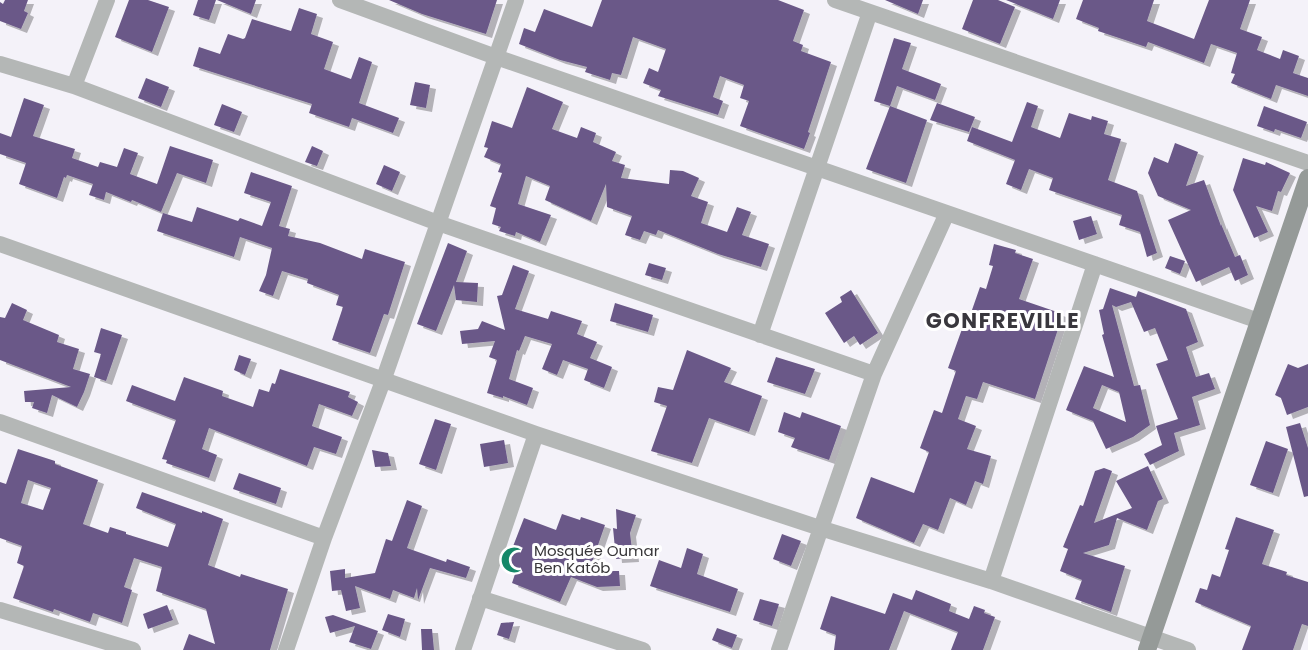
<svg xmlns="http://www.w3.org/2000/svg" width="1308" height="650" viewBox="0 0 1308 650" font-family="Poppins,sans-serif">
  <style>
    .building { fill: #6b5988; fill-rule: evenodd; filter: url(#shadow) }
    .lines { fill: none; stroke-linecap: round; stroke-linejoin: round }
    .street { stroke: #b4b7b6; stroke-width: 16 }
    .secondary { stroke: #959a98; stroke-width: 18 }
    .labels { text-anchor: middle; stroke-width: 6; stroke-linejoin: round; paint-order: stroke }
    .poi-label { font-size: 15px; fill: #383739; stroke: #fff; text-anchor: start }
    .district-label { font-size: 21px; font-weight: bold; letter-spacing: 1.5px; fill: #39373d; stroke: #fff }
  </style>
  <defs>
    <filter id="shadow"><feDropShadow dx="6" dy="4" stdDeviation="0" flood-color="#0004"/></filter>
  </defs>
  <rect width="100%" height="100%" fill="#f4f2f9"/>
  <!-- building -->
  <path class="building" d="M5,0H28L24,11L28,13L21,29L0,21V2L3,4Z
    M129,0H148L169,7L152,52L115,37Z
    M198,0H216L209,20L193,15Z
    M217,0H256L251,14Z
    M389,0H497L486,34L422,14Z
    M602,0H778L804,10L793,41L803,45L801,51L831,62L808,132L810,133L804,149L740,126L749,101L740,98L744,85L720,76L713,97L723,101L718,115L658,96L661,90L643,83L649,68L658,72L666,49L633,37L621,75L612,73L610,80L585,72L587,67L560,60L519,44L524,28L535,32L544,9L592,27Z
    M885,0H923L918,14Z
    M973,0H998L1015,7L1000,44L962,29Z
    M1006,0H1060L1053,19Z
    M1083,0H1154L1147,21L1194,39L1209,0H1250L1240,29L1262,37L1257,50L1280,59L1283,50L1299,56L1293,73L1308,78V96L1276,85L1271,99L1231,83L1235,74L1231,73L1237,53L1211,44L1204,63L1148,42L1146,47L1098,31L1099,28L1076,19Z
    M299,8L317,14L311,34L333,42L324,69L351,79L359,57L372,62L359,103L399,118L393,133L352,118L349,127L309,113L312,104L193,66L199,47L220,54L228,34L243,39L245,38L252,19L291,31Z
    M894,38L911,43L902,69L941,84L935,100L897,86L890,106L874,101Z
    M146,78L169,87L161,107L138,98Z
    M415,82L430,85L426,108L410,105Z
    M527,87L563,102L552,129L577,138L581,127L596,133L593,142L616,152L612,161L625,165L621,178L669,184L670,170L683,171L699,178L691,196L708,202L701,223L727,232L737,207L751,212L742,235L769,244L761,267L718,254L658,230L656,235L644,231L640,240L625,235L632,216L607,207L606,184L591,221L545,200L550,186L526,176L518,204L551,215L540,242L516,232L515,236L499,231L501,227L492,224L496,208L490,206L502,173L498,172L501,164L484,157L488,148L484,147L492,121L512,128Z
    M24,98L44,105L33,136L75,149L72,158L98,167L100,162L117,167L124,148L138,153L130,174L157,184L170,146L213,160L206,183L177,173L161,212L132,200L131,202L106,192L104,200L89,195L93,184L67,175L66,178L64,177L57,198L19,184L26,163L0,154V133L11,137Z
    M1027,102L1038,106L1031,127L1060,138L1069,113L1091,120L1092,116L1108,121L1104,134L1121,139L1108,180L1137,191L1157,253L1147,257L1140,232L1119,225L1122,215L1049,190L1053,178L1029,169L1021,190L1006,184L1015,160L967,141L972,127L1012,142Z
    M937,103L975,117L969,132L930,120Z
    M222,104L242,112L234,132L214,125Z
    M890,106L927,120L906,183L866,169Z
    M1264,106L1307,122L1301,138L1275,129L1274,132L1257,126Z
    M1175,143L1198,152L1186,186L1204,180L1221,226V224L1235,257L1240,255L1248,275L1235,281L1229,267L1196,282L1168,220L1191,210L1158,196L1148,173L1154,157L1168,163Z
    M312,146L323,151L317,166L305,162Z
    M1243,158L1265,165L1266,162L1290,173L1281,192L1278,191L1272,211L1256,206L1268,232L1254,238L1233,190Z
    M384,165L400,172L392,191L376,184Z
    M251,172L292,186L279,226L290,229L288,236L320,243L362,259L365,249L405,262L388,315L384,314L370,353L332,340L343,307L336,305L339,295L307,283L308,279L282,271L273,296L259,291L266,275L272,248L240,237L234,257L157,231L163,213L192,222L197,207L238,221L240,218L262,226L271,202L244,193Z
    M1091,216L1097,234L1079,240L1073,221Z
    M448,243L467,251L456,282L478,283L477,302L456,300L454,285L436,331L417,324Z
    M994,244L1016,250L1015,253L1033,259L1019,299L1063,314L1035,399L983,382L977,399L966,396L958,419L976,426L967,449L991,456L983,484L975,481L966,505L950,498L938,530L923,524L914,543L856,518L871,477L914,493L929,452L920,448L934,410L942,413L956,371L948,368L962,329L965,330L980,287L986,289L993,266L989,265Z
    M1170,256L1185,261L1180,274L1165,268Z
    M649,263L666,268L662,280L645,275Z
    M513,265L529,271L515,309L548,319L551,311L582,321L577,334L597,342L590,358L612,367L604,388L584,380L588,369L563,360L557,375L542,369L552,344L525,336L519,351L517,350L509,379L533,388L527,405L503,396V398L487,393L497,360L489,357L495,341L462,344L460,331L478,329L482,321L505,330L497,296L502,295Z
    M1110,288L1136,297L1138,291L1186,309L1198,342L1186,347L1196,377L1209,373L1215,389L1192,397L1200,425L1174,433L1179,451L1150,465L1144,454L1162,445L1156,426L1178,419L1156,364L1168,360L1155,328L1144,332L1131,302L1116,307L1112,305L1134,386L1140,385L1150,425L1133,437L1106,449L1093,421L1066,410L1084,366L1114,377L1102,335L1104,334L1099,310L1103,309ZM1102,385L1119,392L1126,422L1093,408Z
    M851,290L878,333L860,345L854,336L844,343L825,313L842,302L840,297Z
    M12,303L27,310L23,320L59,335L57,342L79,349L73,369L90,374L84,392L77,407L52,395L47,413L32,408L34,402H25L24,391L71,387L0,360V317L5,318Z
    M615,303L653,315L648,332L610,321Z
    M101,328L122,335L106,381L94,377L101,354L94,352Z
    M687,350L731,368L724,382L762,396L749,432L709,418L692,463L651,451L667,406L654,402L658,387L673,390Z
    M239,355L251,359L245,375L234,370Z
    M776,357L815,369L805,394L767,382Z
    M1288,364L1298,368L1308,364V407L1287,415L1281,398L1275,395Z
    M280,369L350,392L348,397L358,402L352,416L319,404L312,426L342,437L336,454L314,447L307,466L209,428L202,449L217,455L209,478L166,463L167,460L162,459L176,420L126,401L132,385L175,401L184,377L223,391L222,396L253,407L259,389L269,392L272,383L275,384Z
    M784,412L800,418L802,412L841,426L829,460L791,447L795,438L778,432Z
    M435,419L451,424L436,470L419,464Z
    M1300,423L1308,448V496L1304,497L1286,427Z
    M504,440L508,463L484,467L480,444Z
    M1266,441L1288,449L1273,493L1250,485Z
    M18,449L55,461V464L98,480L83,524L108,533L110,527L126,532V534L168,547L176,524L136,508L142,492L202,513V511L223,519L208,565L240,577L241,574L288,589L270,650H183L189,634L215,644L206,609L156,591L162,567L134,558L124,587L132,590L122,623L93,613L90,622L54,609L53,612L13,598L24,566L17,563L22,546L0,538V482L6,484ZM28,480L51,488L43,510L21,503Z
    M372,450L388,453L391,466L375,467Z
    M1148,466L1163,499L1158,501L1147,530L1117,518L1109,545L1083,553L1125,566L1111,612L1075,599L1082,580L1060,571L1068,549L1063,547L1080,505L1083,506L1095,471L1104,468L1112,471L1094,523L1132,508L1116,481Z
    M239,473L281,488L276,504L233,489Z
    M407,500L422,506L407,548L446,562L447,559L470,567L466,578L430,568L418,600L417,588L414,598L393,590L390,599L355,586L360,608L346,611L341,590L332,591L330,571L345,569V578L375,573L386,539L392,541Z
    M616,509L636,515L630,533L633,558L616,559L613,528L617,529Z
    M562,514L580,520L581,517L605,525L589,571H619L620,586L597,587L571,577L560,602L512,583L516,571L505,567L524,518L556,530Z
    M1236,517L1274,530L1262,564L1287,572L1286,575L1308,582V626L1302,624L1293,650H1242L1251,626L1195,602L1200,588L1207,590L1212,574L1220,577L1229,550L1225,549Z
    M782,534L801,541L791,566L773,559Z
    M687,548L703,554L697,574L738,589L730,612L650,586L659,560L681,568Z
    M916,590L951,604L949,611L969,619L974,606L985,610L984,613L995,617L983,650H951L958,632L904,611L889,650H834L836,635L820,629L831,596L885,614L893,593L912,600Z
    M760,599L779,604L772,626L753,620Z
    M167,605L173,620L148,629L143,614Z
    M388,614L405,619L400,637L382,630Z
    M333,615L378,631L371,649L349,642L355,626L330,633L325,617Z
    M514,622L509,639L497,635L501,623Z
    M717,628L737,635L732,648L712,640Z
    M421,629H432L434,650H422Z"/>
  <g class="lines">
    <!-- street -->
    <path class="street" d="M340,0L496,57L1259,321
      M835,0L1308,163
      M0,64L74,86L438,223L874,374
      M74,86L107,0
      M0,244L536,434L820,528L991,581L1188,650
      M760,335L870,12
      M0,422L324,538
      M991,581L1095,264
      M480,598L643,650
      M0,610L133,650
      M286,650L324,538L383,381L516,0
      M463,650L536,434
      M779,650L874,374L947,213"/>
    <!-- secondary -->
    <path class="secondary" d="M1147,650L1308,178"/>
  </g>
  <!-- icons -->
  <defs>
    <g id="mosque-bare" transform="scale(2.07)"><path d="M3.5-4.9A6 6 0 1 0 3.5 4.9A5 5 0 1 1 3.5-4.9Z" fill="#158868" stroke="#fff" stroke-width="2.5" paint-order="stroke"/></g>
  </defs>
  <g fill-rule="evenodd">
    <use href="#mosque-bare" x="514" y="560"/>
  </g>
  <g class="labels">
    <!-- poi labels -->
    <g class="poi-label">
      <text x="534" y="556">Mosquée Oumar<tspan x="534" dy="17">Ben Katôb</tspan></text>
    </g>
    <!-- district labels -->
    <g class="district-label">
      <text x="1003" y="328">GONFREVILLE</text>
    </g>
  </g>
</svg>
